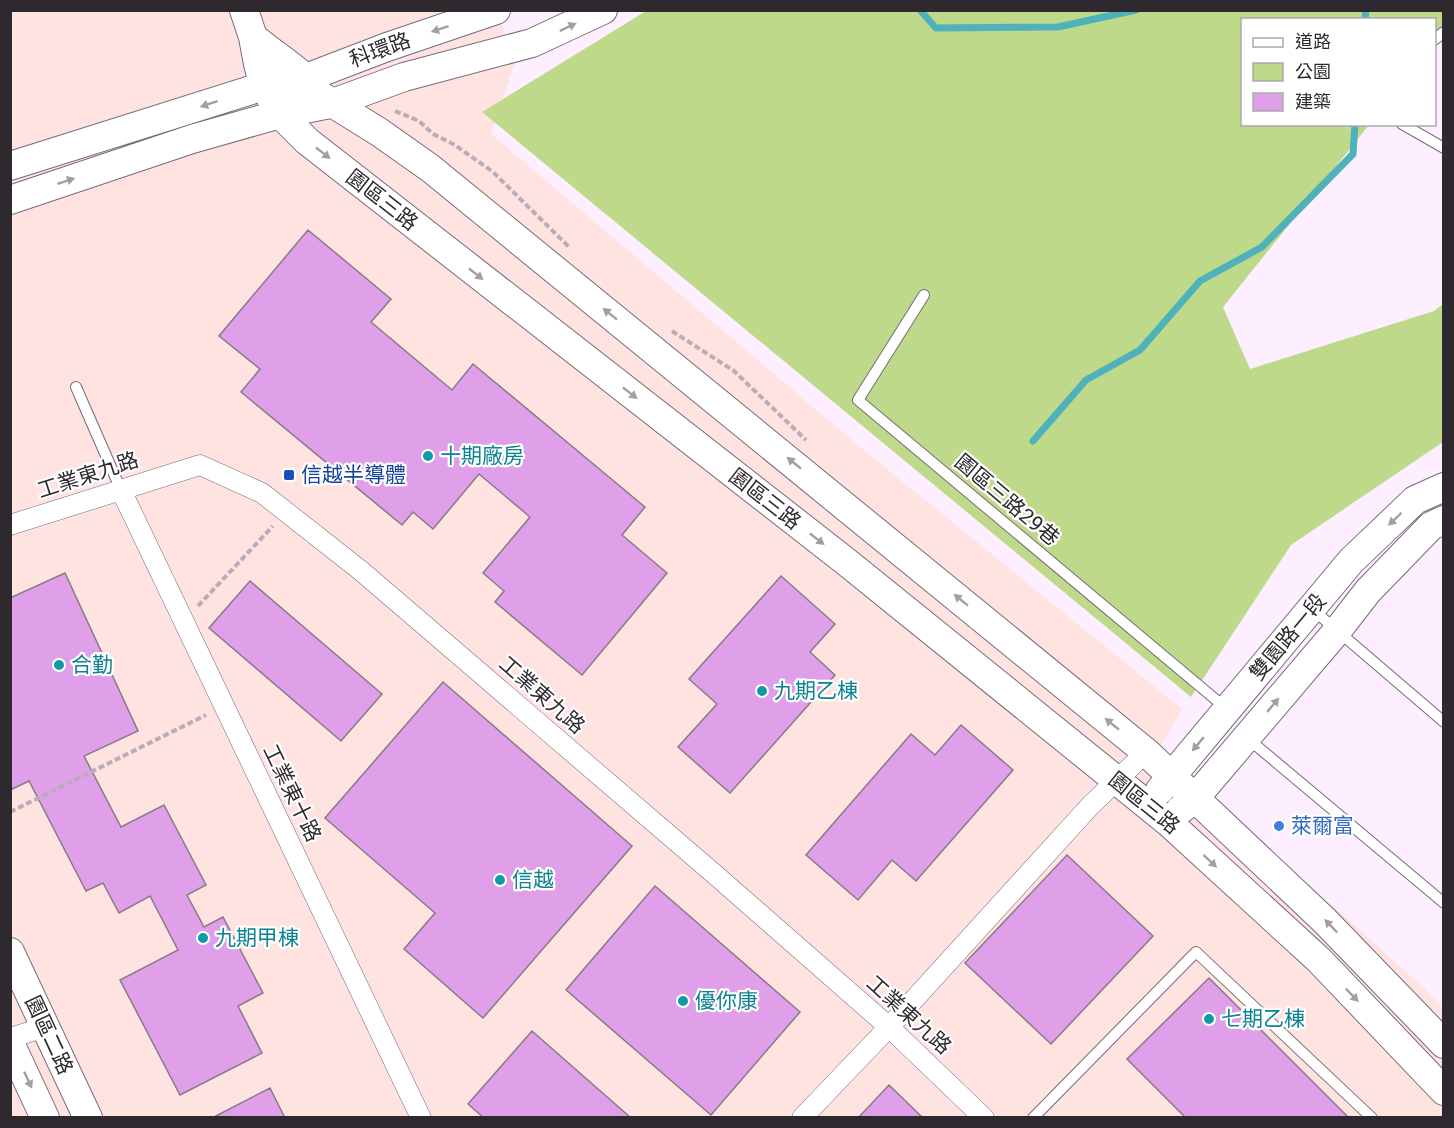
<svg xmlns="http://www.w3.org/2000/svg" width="1454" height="1128" viewBox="0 0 1454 1128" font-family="Roboto,'Noto Sans TC',sans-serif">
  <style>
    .industrial { fill: #fee3e1 }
    .green { fill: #bed989 }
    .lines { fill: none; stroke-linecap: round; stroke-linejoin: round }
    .stream { stroke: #4fb2ba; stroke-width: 7 }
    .building { fill: #dfa0e9; stroke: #877a88; stroke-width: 1.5 }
    .lane-casing { stroke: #776b79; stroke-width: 12 }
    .street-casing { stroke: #776b79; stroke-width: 21 }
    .secondary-casing { stroke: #776b79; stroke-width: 30 }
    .path { stroke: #b8adb9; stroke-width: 4; stroke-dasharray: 6 3; stroke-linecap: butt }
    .lane { stroke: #fff; stroke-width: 10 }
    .street { stroke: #fff; stroke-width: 20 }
    .secondary { stroke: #fff; stroke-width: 28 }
    .oneway { fill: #a19fa1 }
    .culture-dot { fill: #0f9aa8; stroke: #fff; stroke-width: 2 }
    .transit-dot { fill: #1a4fb4; stroke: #fff; stroke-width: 2 }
    .shop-dot { fill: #3f7fe0; stroke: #fff; stroke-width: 2 }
    .labels { text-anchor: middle; stroke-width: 4.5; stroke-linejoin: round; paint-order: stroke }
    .street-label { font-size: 21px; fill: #2e292f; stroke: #fff }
    .culture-label { font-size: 21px; fill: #0d838f; stroke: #fff; text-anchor: start }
    .transit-label { font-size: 21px; fill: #164399; stroke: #fff; text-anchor: start }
    .shop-label { font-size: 21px; fill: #366cbe; stroke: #fff; text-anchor: start }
  </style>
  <rect width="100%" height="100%" fill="#fdefff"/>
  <!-- industrial -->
  <path class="industrial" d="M10,11H497L515,62L491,134L860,447L1182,709L1159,748L1226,810L1424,988L1443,1009V1117H11Z"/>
  <!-- green -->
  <path class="green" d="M646,11H1443V32L1435,43L1434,20H1242V124L1369,125L1223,307L1250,369L1434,311L1443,304V442L1291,545L1191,697L482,112Z"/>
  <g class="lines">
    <!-- stream -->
    <path class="stream" d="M920,10L936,28L1058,27L1136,10
      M1365,20L1366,10
      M1033,441L1086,380L1140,350L1200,281L1262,247L1353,154L1355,124"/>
  </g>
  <!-- building -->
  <path class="building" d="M308,230L391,299L371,322L452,390L473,364L645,507L622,535L667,573L582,675L495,602L504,591L483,573L530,517L479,474L433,529L413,512L402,525L241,392L260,369L219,336Z
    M65,573L138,731L84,756L121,827L164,805L206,885L187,895L204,927L223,917L263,993L238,1006L262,1053L180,1095L120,980L178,950L150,896L119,913L103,883L86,891L29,781L10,790V598Z
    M781,576L835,624L810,652L835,675L730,793L678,747L717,704L689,679Z
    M250,581L382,694L341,741L209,628Z
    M443,682L632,846L483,1018L404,949L435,913L325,818Z
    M961,725L1013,770L916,881L892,860L858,900L806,855L911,734L935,755Z
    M1067,855L1153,936L1051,1044L965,963Z
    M655,886L800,1012L711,1115L566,990Z
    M1209,978L1349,1118H1186L1127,1059Z
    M532,1031L631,1118H484L468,1104Z
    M889,1085L923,1118H858Z
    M270,1088L285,1118H212Z"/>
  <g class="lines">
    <!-- lane casing -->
    <g class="lane-casing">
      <path id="lane" d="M1434,40L1444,32
        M1402,124L1444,148
        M924,295L858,400L1227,709
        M76,387L121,490
        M1312,609L1444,722
        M1246,737L1444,903
        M1033,1118L1196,952L1372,1118"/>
    </g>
    <!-- street casing -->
    <g class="street-casing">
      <path id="street" d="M121,490L421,1118
        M10,525L200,465L262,493L360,570L712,872L889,1027L984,1118
        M10,1038L45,1027
        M802,1118L889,1027L1090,806L1146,752"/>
    </g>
    <!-- secondary casing -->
    <g class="secondary-casing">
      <path id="secondary" d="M244,10L253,37L258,64L264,86L280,114L307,141L844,560L1167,821L1319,960L1444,1091
        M253,37C271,53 299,69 313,87
        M278,83L306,78L387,47L496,10
        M10,166L264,86L295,90L321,96L379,132L430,168L1146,752L1325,921L1444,1044
        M10,200L192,139L280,114L330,104L404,77L532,43L603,10
        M1160,790L1351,561L1415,500L1444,487
        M1180,810L1195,798L1337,631L1368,591L1431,526L1444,520
        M10,952L88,1118
        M10,1043L45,1118"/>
    </g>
    <!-- path -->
    <path class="path" d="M395,111L419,121L433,134L455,145L493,172L569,247
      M672,331L734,371L806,440
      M198,606L273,526
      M10,812L206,715"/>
    <!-- lane -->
    <use href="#lane" class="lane"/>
    <!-- street -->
    <use href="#street" class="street"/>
    <!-- secondary -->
    <use href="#secondary" class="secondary"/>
  </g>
  <!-- one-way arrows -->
  <defs><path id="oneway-solid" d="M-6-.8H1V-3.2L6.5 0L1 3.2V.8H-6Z" transform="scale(1.5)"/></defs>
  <g class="oneway">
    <use href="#oneway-solid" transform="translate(568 27) rotate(-25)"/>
    <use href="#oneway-solid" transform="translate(440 29) rotate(162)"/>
    <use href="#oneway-solid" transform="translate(209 104) rotate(162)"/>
    <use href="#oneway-solid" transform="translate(323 153) rotate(38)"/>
    <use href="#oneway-solid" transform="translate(66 181) rotate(-18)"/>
    <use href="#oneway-solid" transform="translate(476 274) rotate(38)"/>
    <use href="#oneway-solid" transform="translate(610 314) rotate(-141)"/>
    <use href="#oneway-solid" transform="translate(630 393) rotate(38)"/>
    <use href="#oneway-solid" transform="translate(794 463) rotate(-141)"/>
    <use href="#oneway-solid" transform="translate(1395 519) rotate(136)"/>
    <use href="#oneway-solid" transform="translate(817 539) rotate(38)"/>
    <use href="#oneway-solid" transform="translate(961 600) rotate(-141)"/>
    <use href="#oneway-solid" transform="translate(1273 705) rotate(-50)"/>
    <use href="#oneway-solid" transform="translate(1112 724) rotate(-141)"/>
    <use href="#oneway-solid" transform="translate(1198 744) rotate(130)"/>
    <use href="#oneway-solid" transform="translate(1210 861) rotate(43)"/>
    <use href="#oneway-solid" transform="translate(1331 926) rotate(-134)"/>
    <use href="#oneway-solid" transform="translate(1352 995) rotate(46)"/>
    <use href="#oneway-solid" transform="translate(28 1080) rotate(65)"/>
  </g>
  <!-- markers -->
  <g class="culture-dot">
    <circle cx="428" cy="456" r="6"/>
    <circle cx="59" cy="665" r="6"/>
    <circle cx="762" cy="691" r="6"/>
    <circle cx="500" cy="880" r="6"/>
    <circle cx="203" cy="938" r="6"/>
    <circle cx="683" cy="1001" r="6"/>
    <circle cx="1209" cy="1019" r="6"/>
  </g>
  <rect class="transit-dot" x="283" y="469" width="12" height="12" rx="3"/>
  <circle class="shop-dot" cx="1279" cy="826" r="6"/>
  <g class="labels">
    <!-- street labels -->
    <g class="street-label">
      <text transform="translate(380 50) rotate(-20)" y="7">科環路</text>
      <text transform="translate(382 200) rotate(38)" y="7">園區三路</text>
      <text transform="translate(88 475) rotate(-18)" y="7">工業東九路</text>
      <text transform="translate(765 499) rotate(38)" y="7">園區三路</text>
      <text transform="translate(1007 500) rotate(40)" y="7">園區三路29巷</text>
      <text transform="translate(1288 637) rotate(-50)" y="7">雙園路一段</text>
      <text transform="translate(542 695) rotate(41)" y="7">工業東九路</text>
      <text transform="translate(292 793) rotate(64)" y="7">工業東十路</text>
      <text transform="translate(1144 803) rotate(39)" y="7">園區三路</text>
      <text transform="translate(909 1015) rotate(42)" y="7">工業東九路</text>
      <text transform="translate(49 1035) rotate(65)" y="7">園區二路</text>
    </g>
    <!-- culture labels -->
    <g class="culture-label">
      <text x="440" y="463">十期廠房</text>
      <text x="71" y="672">合勤</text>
      <text x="774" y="698">九期乙棟</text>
      <text x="512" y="887">信越</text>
      <text x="215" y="945">九期甲棟</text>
      <text x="695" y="1008">優你康</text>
      <text x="1221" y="1026">七期乙棟</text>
    </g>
    <!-- transit labels -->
    <g class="transit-label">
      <text x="301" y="482">信越半導體</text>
    </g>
    <!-- shop labels -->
    <g class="shop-label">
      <text x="1291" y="833">萊爾富</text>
    </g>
  </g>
  <!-- border -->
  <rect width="1454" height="1128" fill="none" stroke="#2e292f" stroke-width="24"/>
  <!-- legend -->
  <rect x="1241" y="18" width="195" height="108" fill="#ffffff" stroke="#aba9ac" stroke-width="1.5"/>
  <rect x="1253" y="38" width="30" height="9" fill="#ffffff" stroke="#aba9ac" stroke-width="1.5"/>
  <text x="1295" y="48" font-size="18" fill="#2e292f">道路</text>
  <rect x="1253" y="63" width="30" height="18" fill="#bed989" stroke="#aba9ac" stroke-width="1.5"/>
  <text x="1295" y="78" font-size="18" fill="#2e292f">公園</text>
  <rect x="1253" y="93" width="30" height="18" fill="#dfa0e9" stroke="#aba9ac" stroke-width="1.5"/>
  <text x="1295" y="108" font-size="18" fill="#2e292f">建築</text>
</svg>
